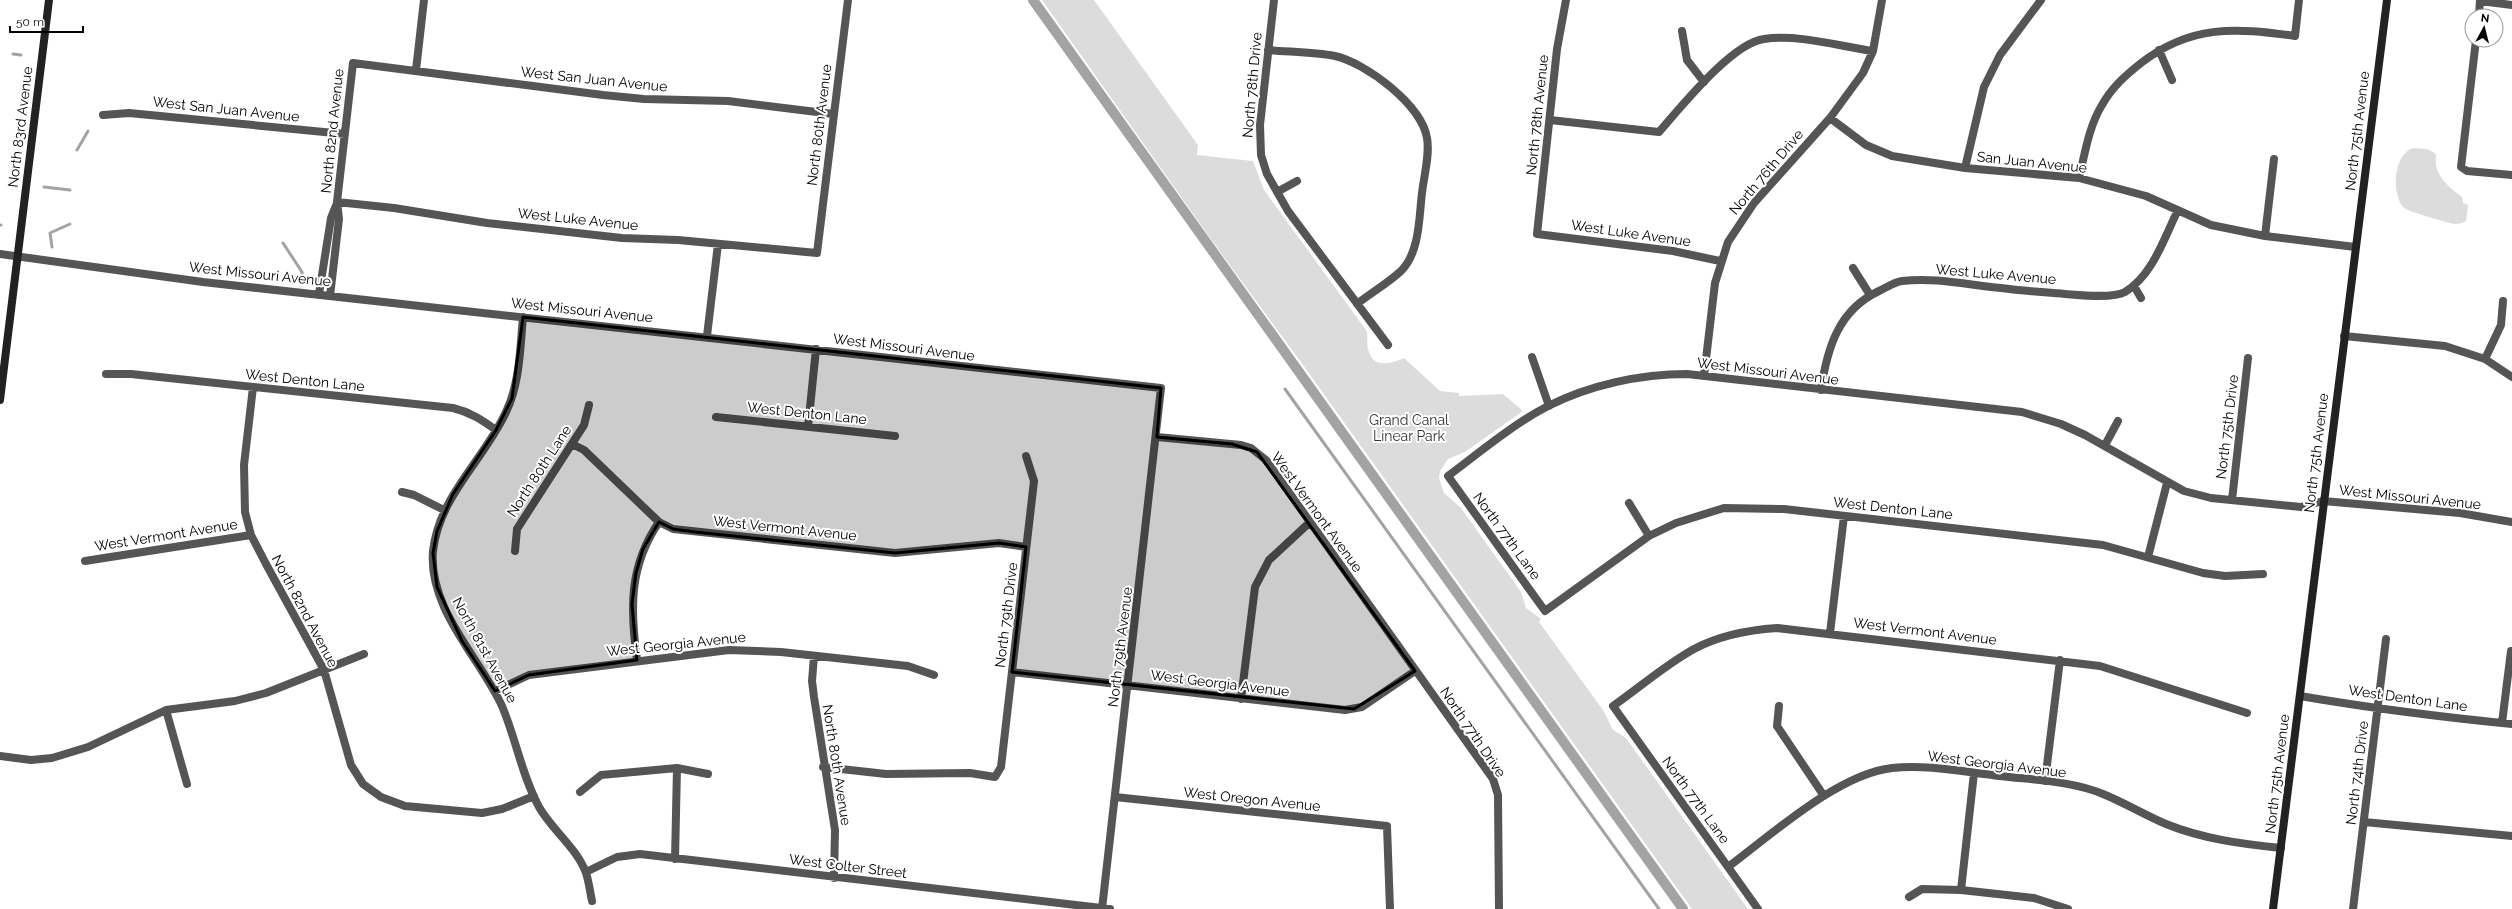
<svg xmlns="http://www.w3.org/2000/svg" width="2512" height="909" viewBox="0 0 2512 909" font-family="Raleway,sans-serif">
  <style>
    .green { fill: #dcdcdc }
    .lines { fill: none; stroke-linecap: round; stroke-linejoin: round }
    .stream { stroke: #a3a3a3; stroke-width: 3 }
    .canal { stroke: #a3a3a3; stroke-width: 10 }
    .minor { stroke: #555; stroke-width: 8 }
    .tertiary { stroke: #555; stroke-width: 8 }
    .secondary { stroke: #222; stroke-width: 8 }
    .marked { fill: #000; fill-opacity: 0.2; stroke: #000; stroke-width: 3; stroke-linejoin: round }
    .labels { text-anchor: middle; stroke-width: 4; stroke-linejoin: round; paint-order: stroke }
    .street-label { font-size: 14px; fill: #000; stroke: #fff }
    .park-label { font-size: 14px; fill: #333; stroke: #fff }
  </style>
  <rect width="100%" height="100%" fill="#fff"/>
  <!-- green -->
  <path class="green" d="M1042,0H1094L1198,145L1197,155L1253,161L1264,190L1366,330C1369,336 1366,342 1368,349C1372,369 1391,364 1404,358L1440,391L1459,393V396L1503,394L1523,411L1465,452L1448,459L1440,471L1439,478L1444,493L1461,508L1521,592L1526,608L1541,619L1539,622L1603,710L1613,730L1626,738L1748,909H1692L1303,365L1213,242Z
    M2413,148L2427,149L2435,153C2437,158 2435,161 2436,166C2439,179 2452,190 2462,197L2463,203L2468,205L2466,221C2463,223 2459,224 2454,224C2449,223 2407,211 2404,208C2391,194 2393,155 2413,148Z"/>
  <g class="lines">
    <!-- stream -->
    <path class="stream" d="M13,54L21,55
      M77,150L88,131
      M44,187L70,190
      M0,225H1
      M283,243L302,272L303,282
      M52,247L50,233L70,224
      M1285,389L1659,909"/>
    <!-- canal -->
    <path class="canal" d="M1033,0L1683,909"/>
    <!-- minor -->
    <path class="minor" d="M1274,0L1260,125L1261,155L1267,174L1288,211L1388,345
      M1566,0L1557,49L1537,234L1673,251L1720,261
      M2480,1L2512,5
      M2479,16L2480,0
      M1682,31L1687,60L1704,82
      M2476,40L2461,167L2467,171L2512,175
      M1268,50C1290,52 1313,52 1335,56C1366,63 1422,105 1427,138C1430,155 1424,175 1422,193C1419,217 1420,252 1401,271C1388,283 1371,293 1357,304
      M2159,50L2172,80
      M416,70L424,0
      M103,115L129,113L345,134
      M1830,118L1866,145L1892,156L1965,168L2079,178L2146,196L2211,225L2265,236L2355,247
      M1550,120L1659,132C1681,107 1732,43 1764,39C1799,34 1838,46 1873,51
      M1965,168L1984,87L2000,55L2041,0
      M2079,178C2085,153 2089,126 2102,105C2112,87 2126,75 2141,63C2192,24 2235,28 2295,36L2299,0
      M1277,192L1297,181
      M337,202L394,208L487,223L622,238L678,240L817,253L848,0
      M2265,236L2274,159
      M0,254L203,282L1161,388L1102,909
      M1853,268L1870,295
      M2134,286L2141,298
      M319,294L331,218L337,203
      M330,296L339,219L337,202L353,63L603,95L644,99L728,101L833,114
      M523,317C520,349 520,383 506,412C484,460 439,496 433,551C428,609 480,658 502,706C516,739 522,776 539,807C552,830 577,848 586,873C589,882 590,892 592,901
      M707,336L718,244
      M2344,336L2445,346L2485,359L2512,377
      M1532,357L1549,406
      M2485,359L2501,325L2503,301
      M106,374H131L453,408C470,412 482,420 496,430
      M1704,376L1715,283L1728,242L1754,203L1830,118L1863,73L1873,51L1882,0
      M253,387L244,465L245,512L251,535L266,564L324,670L351,765L363,784L381,797L405,806L482,813L502,809L534,796
      M1821,390C1827,349 1838,310 1879,291C1886,288 1894,282 1902,281C1935,277 1968,285 2001,288C2022,291 2043,292 2065,294C2079,295 2112,299 2125,292C2153,275 2164,238 2178,210
      M716,417L895,436
      M808,427L816,349
      M1157,437L1241,445L1251,448L1266,460L1493,779L1498,795L1499,909
      M572,444L584,450L659,522L673,529L895,553L999,543L1026,547
      M2105,445L2118,421
      M402,492L414,495L444,510
      M2232,500L2248,358
      M1629,503L1649,536
      M515,551L517,529L584,425L589,405
      M2148,557L2167,483
      M85,561L251,535
      M2263,574L2225,576L2203,573L2103,545L1784,509L1724,508L1676,523L1649,536L1545,611L1448,476C1480,452 1512,425 1548,406C1590,385 1640,374 1687,374L2022,412L2061,424L2085,435L2184,491L2211,498L2301,507L2323,501
      M1830,633L1844,516
      M814,656L812,681L814,697L835,830L834,878
      M637,660C630,608 629,566 659,522
      M1012,672L1345,710L1362,707L1415,671
      M495,691L529,675L729,650L781,652L908,666L934,675
      M2300,696C2370,708 2441,717 2512,724
      M1241,699L1255,587L1269,560L1309,523
      M1779,706L1777,726L1824,796
      M166,710L187,784
      M2502,723L2511,651
      M0,756L31,760L52,758L88,747L166,710L235,701L266,693L364,654
      M823,767L886,774L970,773L995,777L1001,767L1034,481L1026,456
      M2045,781L2060,660
      M580,792L601,775L677,768L708,774
      M1115,797L1387,826L1390,909
      M2364,822L2512,836
      M675,859L677,768
      M1728,867C1771,835 1838,774 1892,768C1927,764 1964,772 2000,776C2033,780 2072,781 2103,794C2125,803 2145,815 2166,824C2203,839 2242,844 2281,848
      M586,872L617,857L640,854L1110,909
      M1961,890L1974,773
      M1909,897L1922,889L1961,890L2034,898L2068,909
      M1758,909L1613,706C1639,688 1665,665 1694,649C1720,635 1748,630 1777,628L2100,666L2247,713
      M2353,909L2386,639"/>
    <!-- tertiary -->
    <path class="tertiary" d="M2323,501L2460,513L2512,522"/>
    <!-- secondary -->
    <path class="secondary" d="M0,400L49,0
      M2273,909L2387,0"/>
  </g>
  <!-- marked area -->
  <path class="marked" d="M523,317L1161,388L1157,437L1232,444L1257,452L1415,671L1354,709L1012,672L1026,547L999,543L895,553L695,532L673,529L659,522L643,549L636,573L632,604L637,660L529,675L495,691L462,641L437,587L433,553L437,531L453,494L496,430L512,398Z"/>
  <g class="labels">
    <!-- street labels -->
    <g class="street-label">
      <text transform="translate(594 79) rotate(6)" y="5">West San Juan Avenue</text>
      <text transform="translate(1252 85) rotate(-85)" y="5">North 78th Drive</text>
      <text transform="translate(226 109) rotate(6)" y="5">West San Juan Avenue</text>
      <text transform="translate(1537 115) rotate(-84)" y="5">North 78th Avenue</text>
      <text transform="translate(819 125) rotate(-83)" y="5">North 80th Avenue</text>
      <text transform="translate(20 127) rotate(-83)" y="5">North 83rd Avenue</text>
      <text transform="translate(332 131) rotate(-84)" y="5">North 82nd Avenue</text>
      <text transform="translate(2357 131) rotate(-83)" y="5">North 75th Avenue</text>
      <text transform="translate(2032 162) rotate(6)" y="5">San Juan Avenue</text>
      <text transform="translate(1766 172) rotate(-50)" y="5">North 76th Drive</text>
      <text transform="translate(578 219) rotate(6)" y="5">West Luke Avenue</text>
      <text transform="translate(1631 233) rotate(8)" y="5">West Luke Avenue</text>
      <text transform="translate(260 274) rotate(6)" y="5">West Missouri Avenue</text>
      <text transform="translate(1996 274) rotate(5)" y="5">West Luke Avenue</text>
      <text transform="translate(582 310) rotate(6)" y="5">West Missouri Avenue</text>
      <text transform="translate(904 347) rotate(7)" y="5">West Missouri Avenue</text>
      <text transform="translate(1768 371) rotate(7)" y="5">West Missouri Avenue</text>
      <text transform="translate(305 380) rotate(6)" y="5">West Denton Lane</text>
      <text transform="translate(807 413) rotate(6)" y="5">West Denton Lane</text>
      <text transform="translate(2227 427) rotate(-83)" y="5">North 75th Drive</text>
      <text transform="translate(2316 453) rotate(-83)" y="5">North 75th Avenue</text>
      <text transform="translate(539 471) rotate(-57)" y="5">North 80th Lane</text>
      <text transform="translate(2410 497) rotate(6)" y="5">West Missouri Avenue</text>
      <text transform="translate(1893 508) rotate(6)" y="5">West Denton Lane</text>
      <text transform="translate(1317 512) rotate(54)" y="5">West Vermont Avenue</text>
      <text transform="translate(785 528) rotate(6)" y="5">West Vermont Avenue</text>
      <text transform="translate(166 535) rotate(-9)" y="5">West Vermont Avenue</text>
      <text transform="translate(1507 536) rotate(54)" y="5">North 77th Lane</text>
      <text transform="translate(305 611) rotate(62)" y="5">North 82nd Avenue</text>
      <text transform="translate(1006 615) rotate(-83)" y="5">North 79th Drive</text>
      <text transform="translate(1925 631) rotate(7)" y="5">West Vermont Avenue</text>
      <text transform="translate(676 644) rotate(-6)" y="5">West Georgia Avenue</text>
      <text transform="translate(1120 647) rotate(-83)" y="5">North 79th Avenue</text>
      <text transform="translate(485 650) rotate(61)" y="5">North 81st Avenue</text>
      <text transform="translate(1220 683) rotate(7)" y="5">West Georgia Avenue</text>
      <text transform="translate(2408 698) rotate(8)" y="5">West Denton Lane</text>
      <text transform="translate(1473 732) rotate(56)" y="5">North 77th Drive</text>
      <text transform="translate(1997 764) rotate(7)" y="5">West Georgia Avenue</text>
      <text transform="translate(837 765) rotate(81)" y="5">North 80th Avenue</text>
      <text transform="translate(2357 773) rotate(-83)" y="5">North 74th Drive</text>
      <text transform="translate(2277 774) rotate(-83)" y="5">North 75th Avenue</text>
      <text transform="translate(1252 799) rotate(6)" y="5">West Oregon Avenue</text>
      <text transform="translate(1696 800) rotate(54)" y="5">North 77th Lane</text>
      <text transform="translate(848 866) rotate(7)" y="5">West Colter Street</text>
    </g>
    <!-- park labels -->
    <g class="park-label">
      <text x="1409" y="425">Grand Canal<tspan x="1409" dy="16">Linear Park</tspan></text>
    </g>
  </g>
  <!-- north arrow -->
  <g transform="translate(2484 28) rotate(7)"><circle r="19" fill="#ffffff" stroke="#999999"/>
  <path d="M0-3L7 15L0 10L-7 15Z" fill="#000000"/>
  <text y="-6" font-size="11" font-weight="bold" text-anchor="middle" fill="#000000">N</text>
  </g>
  <!-- scale -->
  <path d="M10 26v6h73v-6" fill="none" stroke="#000000" stroke-width="2"/>
  <text x="16" y="26" font-size="12" fill="#000000" stroke="#ffffff" stroke-width="3" paint-order="stroke">50 m</text>
</svg>
